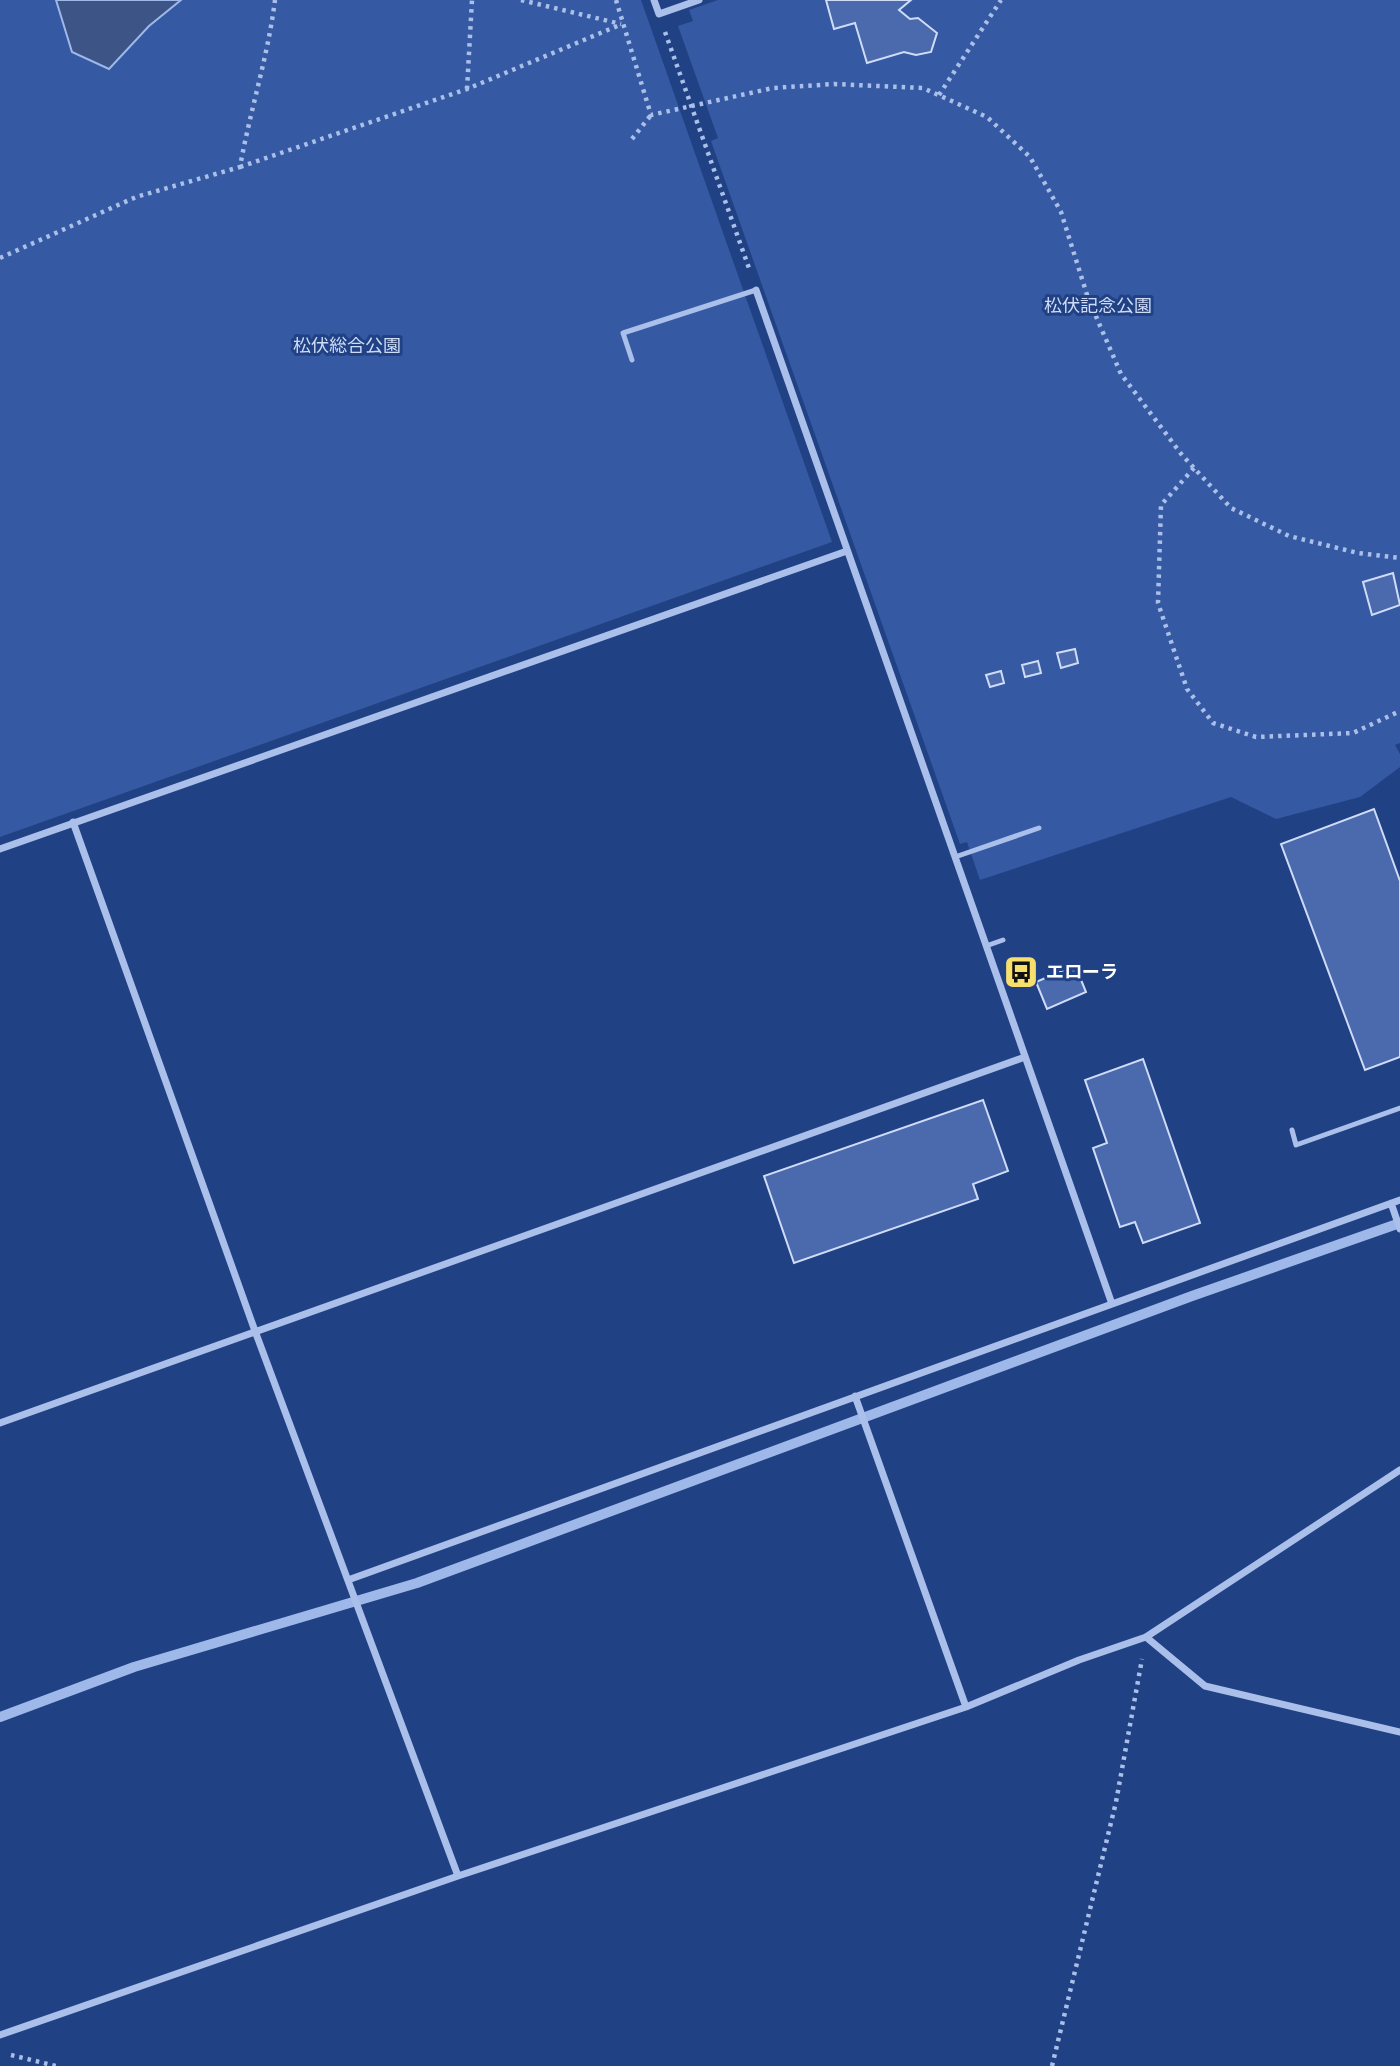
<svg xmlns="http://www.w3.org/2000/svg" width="1400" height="2066" viewBox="0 0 1400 2066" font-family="'DM Sans','Noto Sans JP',sans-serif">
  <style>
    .green { fill: #3559a2 }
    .water { fill: #3d5487; stroke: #9eb8ea; stroke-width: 2 }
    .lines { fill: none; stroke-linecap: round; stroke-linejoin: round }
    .stream { stroke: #9eb8ea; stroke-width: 10 }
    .building { fill: #4a6aad; stroke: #cfdcf7; stroke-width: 2 }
    .path { stroke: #aabfe9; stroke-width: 4.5; stroke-dasharray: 3.5 5; stroke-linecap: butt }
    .lane { stroke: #aabfe9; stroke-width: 5 }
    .street { stroke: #aabfe9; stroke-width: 7 }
    .labels { text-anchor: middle; stroke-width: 6; stroke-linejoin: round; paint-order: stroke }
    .park-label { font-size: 18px; fill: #cfdcf7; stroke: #214185 }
    .poi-label { font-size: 18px; font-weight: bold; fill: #fff; stroke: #214185; text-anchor: start }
  </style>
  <rect width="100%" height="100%" fill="#214185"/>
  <!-- green -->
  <path class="green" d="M0,0H641L832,542L0,837Z
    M718,0H1400V743L1395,745L1400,754V767L1360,797L1276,819L1231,797L980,880L967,842L960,844L711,141L718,138L678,26L693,21L689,10Z"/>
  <!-- water -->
  <path class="water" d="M56,0H181L149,26L109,69L72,52Z"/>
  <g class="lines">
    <!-- stream -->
    <path class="stream" d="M0,1717L134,1667L417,1583L1192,1296L1400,1223"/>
  </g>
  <!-- building -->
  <path class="building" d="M826,0H911L899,10L910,19L918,18L937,33L931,52L916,55L904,52L867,63L855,23L834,29Z
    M1393,573L1400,605L1372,615L1363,582Z
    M1075,649L1078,663L1061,668L1057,653Z
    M1038,661L1041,673L1025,677L1022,665Z
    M1001,671L1004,683L990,687L986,675Z
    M1374,809L1400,881V1057L1365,1070L1281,844Z
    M1075,965L1086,992L1047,1009L1036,982Z
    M1143,1059L1200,1223L1143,1243L1135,1222L1120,1227L1093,1148L1107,1143L1085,1080Z
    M983,1100L1008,1171L973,1184L978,1199L794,1263L764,1176Z"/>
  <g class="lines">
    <!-- path -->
    <path class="path" d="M521,0L621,24
      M616,0L651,115L773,88L834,84L923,88L987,117L1030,157L1061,212L1088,298L1121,374L1182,455L1231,508L1289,536L1358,553L1400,558
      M665,32L750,271
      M467,89L472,0
      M939,95L1001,0
      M632,139L651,115
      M240,167L467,89L622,24
      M0,258L136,197L240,167C250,111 268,56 275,0
      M1194,468L1161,505L1158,603L1187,689L1213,723L1256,737L1353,733L1400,711
      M11,2055L56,2066
      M1052,2066L1116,1802L1142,1659"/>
    <!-- lane -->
    <path class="lane" d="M632,360L623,333L756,290
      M955,857L1039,828
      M986,946L1003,940
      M1292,1130L1296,1145L1400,1108"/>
    <!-- street -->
    <path class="street" d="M654,0L659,14L699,0
      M756,290L1112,1304
      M73,822L255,1331L458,1876
      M0,849L847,551
      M1391,1203L1400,1229
      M855,1396L966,1707
      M0,1423L1025,1057
      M348,1580L1400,1200
      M1146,1637L1205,1686L1400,1732
      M0,2035L458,1876L966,1707L1079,1660L1146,1637L1400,1470"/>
  </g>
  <!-- icons -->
  <defs>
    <g id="bus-square" transform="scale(1.75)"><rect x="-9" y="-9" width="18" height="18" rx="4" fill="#f6df6c" stroke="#214185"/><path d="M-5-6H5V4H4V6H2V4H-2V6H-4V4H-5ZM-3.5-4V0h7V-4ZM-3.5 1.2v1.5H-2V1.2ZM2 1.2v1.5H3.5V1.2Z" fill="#111"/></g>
  </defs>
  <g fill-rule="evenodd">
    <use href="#bus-square" x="1021" y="972"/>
  </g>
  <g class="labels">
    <!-- park labels -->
    <g class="park-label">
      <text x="1098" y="312">松伏記念公園</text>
      <text x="347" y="352">松伏総合公園</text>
    </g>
    <!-- poi labels -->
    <g class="poi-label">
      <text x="1046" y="978">エローラ</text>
    </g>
  </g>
</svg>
